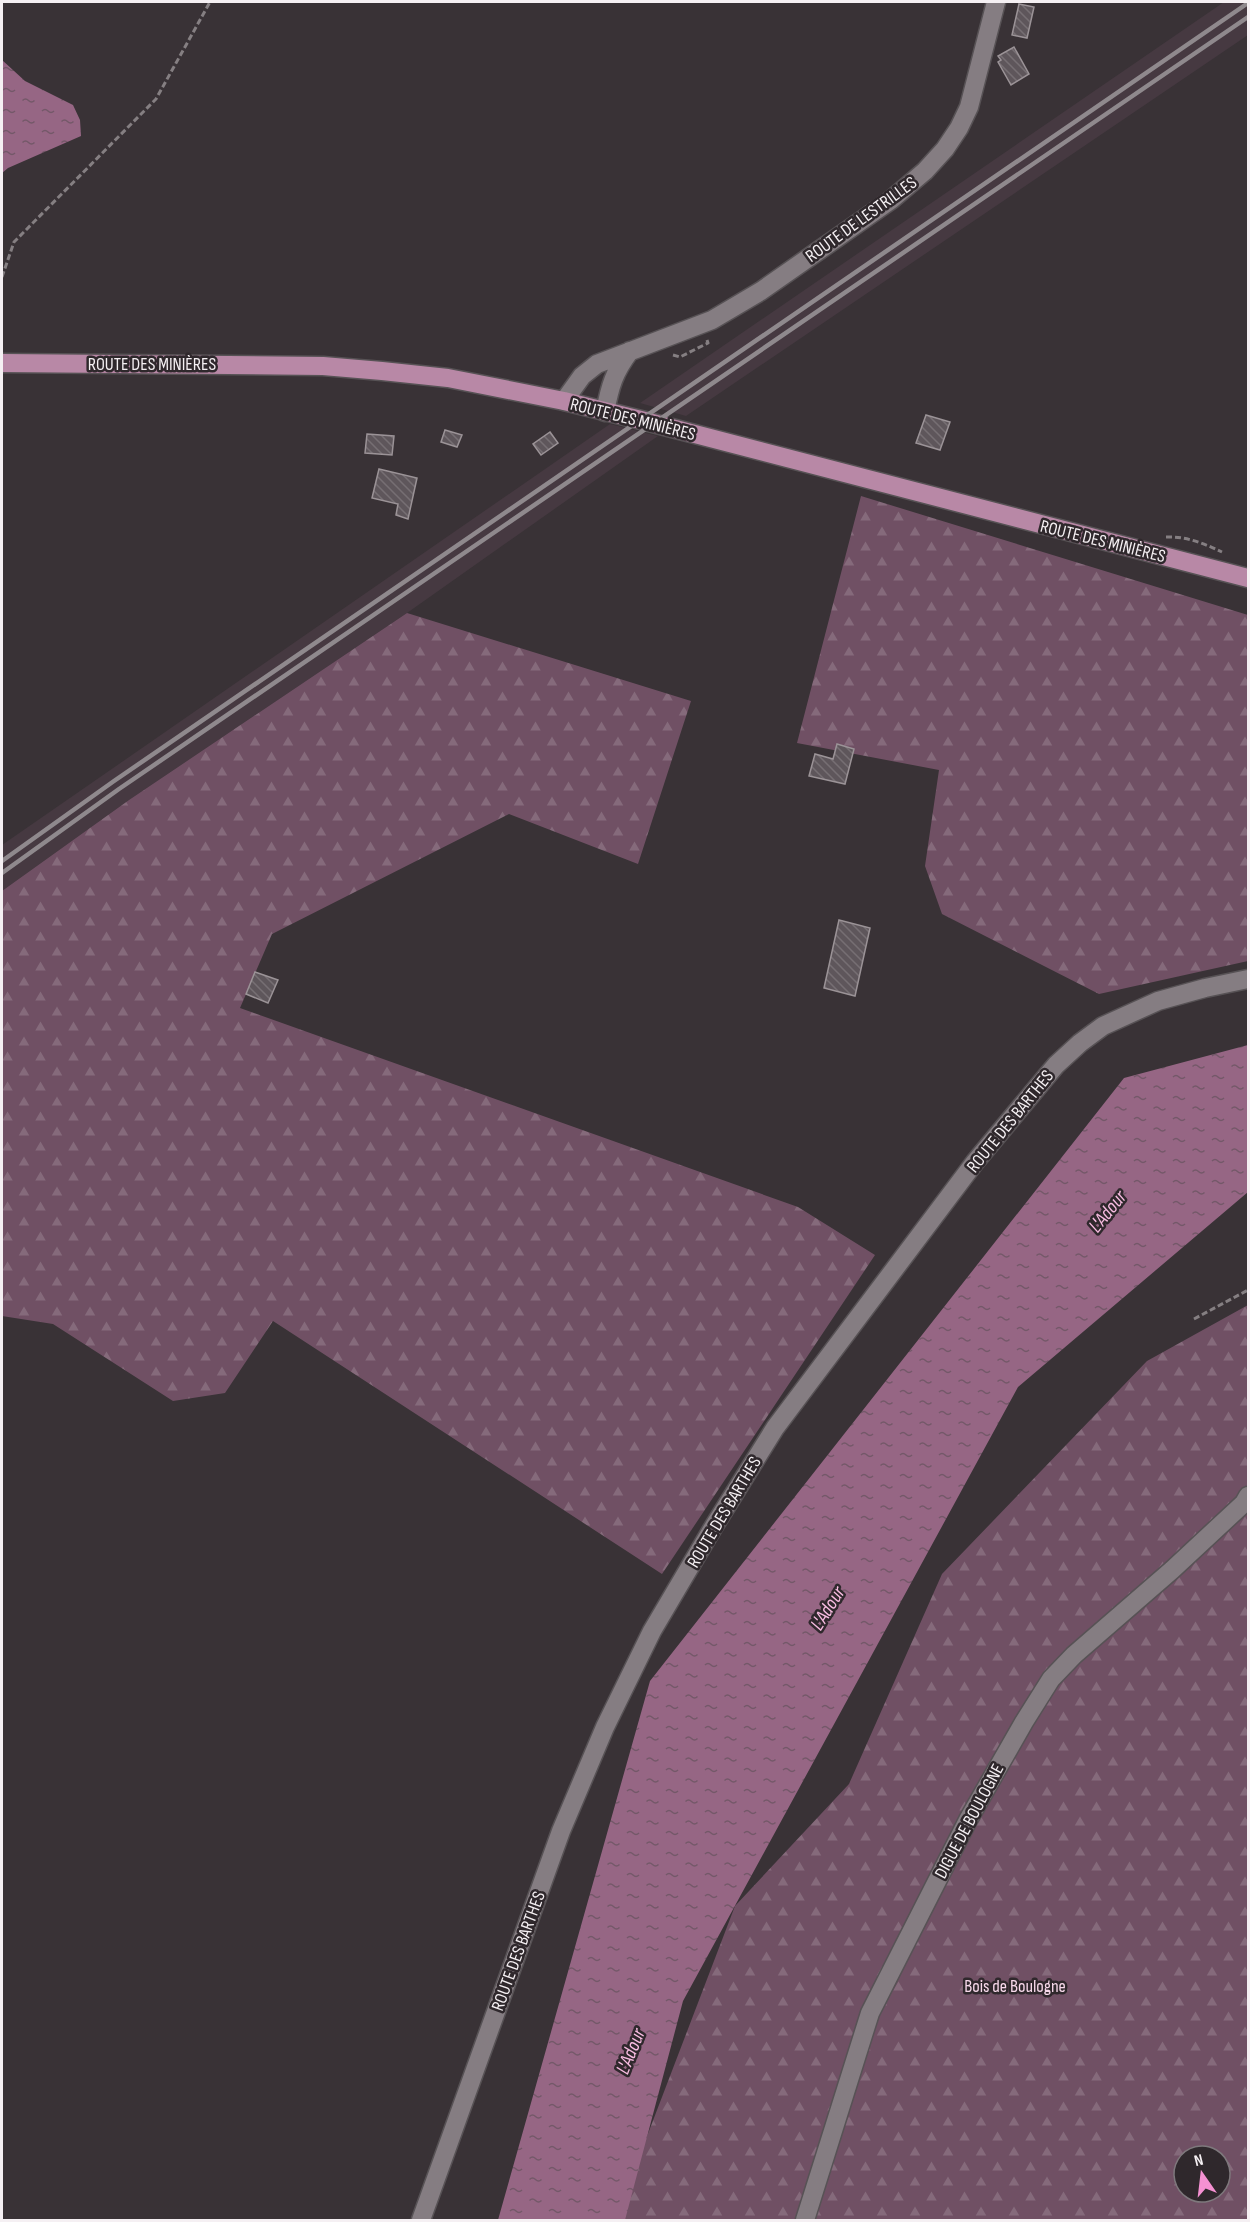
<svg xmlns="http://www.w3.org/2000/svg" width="1250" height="2222" viewBox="0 0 1250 2222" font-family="'Sofia Sans Condensed',sans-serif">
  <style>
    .built { fill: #463941 }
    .forest { fill: url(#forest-firs); fill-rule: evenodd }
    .water { fill: url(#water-ripples) }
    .building { fill: url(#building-back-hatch); stroke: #9b9397; stroke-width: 1.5 }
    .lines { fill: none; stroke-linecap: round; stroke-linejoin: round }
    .minor-casing { stroke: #575255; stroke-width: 21 }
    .major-casing { stroke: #575255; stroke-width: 21 }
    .path { stroke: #857f82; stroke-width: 3; stroke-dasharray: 6 3; stroke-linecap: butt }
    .minor { stroke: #857d82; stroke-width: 18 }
    .major { stroke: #b888a6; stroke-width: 18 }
    .rail { stroke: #8f898d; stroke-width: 4.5 }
    .labels { text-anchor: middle; stroke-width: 5; stroke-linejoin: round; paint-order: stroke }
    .street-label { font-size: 18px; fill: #f5f0f3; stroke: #2f282c }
    .park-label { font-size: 18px; fill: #f8d9eb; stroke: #2f282c }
    .water-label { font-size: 20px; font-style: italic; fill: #f7bbe0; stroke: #2f282c }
  </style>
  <defs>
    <pattern id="forest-firs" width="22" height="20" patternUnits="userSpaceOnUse" patternTransform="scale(1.5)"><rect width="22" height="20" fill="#705064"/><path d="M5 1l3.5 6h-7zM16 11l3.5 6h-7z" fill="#856a7b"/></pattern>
    <pattern id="water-ripples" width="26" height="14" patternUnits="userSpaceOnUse" patternTransform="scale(1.5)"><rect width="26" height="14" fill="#966684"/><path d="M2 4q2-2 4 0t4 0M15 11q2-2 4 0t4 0" fill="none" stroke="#745869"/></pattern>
    <pattern id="building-back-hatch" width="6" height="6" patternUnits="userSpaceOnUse" patternTransform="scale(1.5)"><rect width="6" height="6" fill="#5e565b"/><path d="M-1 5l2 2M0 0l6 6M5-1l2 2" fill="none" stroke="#766f73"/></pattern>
  </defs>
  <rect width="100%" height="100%" fill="#393236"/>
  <!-- built -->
  <path class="built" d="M1224,2H1248V35L686,416L640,403Z
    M610,424L658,436L407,613L129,800L2,891V845Z"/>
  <!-- forest -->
  <path class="forest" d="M861,496L1248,615V961L1099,994L942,914L925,866L939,770L797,743Z
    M407,613L691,701L638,864L509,814L272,934L240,1008L798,1207L875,1255L662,1574L273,1321L225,1393L173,1401L53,1324L2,1316V891L129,800Z
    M1248,1305V2220H615L735,1906L849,1784L942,1574L1147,1361ZM1184,2156H1220V2192H1184Z"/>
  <!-- water -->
  <path class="water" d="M2,60L25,81L73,105L80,120L81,136L8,168L2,173Z
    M1248,1045V1192L1018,1387L683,2001L625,2220H498L650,1681L1124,1078Z"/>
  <!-- building -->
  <path class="building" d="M1019,4L1034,7L1027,38L1012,35Z
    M1014,47L1029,74L1011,85L998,62L1001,60L998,56Z
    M926,415L950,422L940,450L916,443Z
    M445,430L462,435L457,447L441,442Z
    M550,432L558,443L541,455L533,444Z
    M367,434L394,436L392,455L365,453Z
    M379,469L417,478L408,519L396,515L398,504L372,498Z
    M837,744L854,749L845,784L809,776L815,754L833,759Z
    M839,920L870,928L855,996L824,988Z
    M255,972L278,980L268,1003L246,994Z"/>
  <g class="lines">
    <!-- minor casing -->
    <g class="minor-casing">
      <path id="minor" d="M564,401L582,376L597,364L712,320L761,291L891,200L925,171L945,149L959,128L969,107L996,2
        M605,412C610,386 614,372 630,351
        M421,2220L561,1831L605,1727L652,1631L714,1526L775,1428L975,1162L1056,1065L1080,1043L1103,1026L1158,1001L1205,988L1248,979
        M805,2220L870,2013L968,1820L1024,1722L1051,1679L1074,1655L1172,1570L1244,1503L1248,1496"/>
    </g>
    <!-- major casing -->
    <g class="major-casing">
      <path id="major" d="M2,363L323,366L382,371L448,378L564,401L641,420L1248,578"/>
    </g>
    <!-- path -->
    <path class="path" d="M2,277L14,242L156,99L210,2
      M673,355L680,357L708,343L707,340
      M1166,537C1186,536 1205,544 1222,552
      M1194,1319L1248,1290"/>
    <!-- minor -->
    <use href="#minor" class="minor"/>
    <!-- major -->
    <use href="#major" class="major"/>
    <!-- rail -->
    <path class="rail" d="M2,861L114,781L1248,3
      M2,873L119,789L1248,17"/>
  </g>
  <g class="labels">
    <!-- street labels -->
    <g class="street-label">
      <text transform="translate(861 219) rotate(-36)" y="6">ROUTE DE LESTRILLES</text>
      <text x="152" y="370">ROUTE DES MINIÈRES</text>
      <text transform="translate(633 419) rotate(14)" y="6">ROUTE DES MINIÈRES</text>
      <text transform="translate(1103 541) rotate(14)" y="6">ROUTE DES MINIÈRES</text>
      <text transform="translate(1010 1121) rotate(-51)" y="6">ROUTE DES BARTHES</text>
      <text transform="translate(724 1512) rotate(-59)" y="6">ROUTE DES BARTHES</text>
      <text transform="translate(969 1821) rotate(-62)" y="6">DIGUE DE BOULOGNE</text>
      <text transform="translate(518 1951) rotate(-70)" y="6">ROUTE DES BARTHES</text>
    </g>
    <!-- park labels -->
    <g class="park-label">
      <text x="1015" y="1992">Bois de Boulogne</text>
    </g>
    <!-- water labels -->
    <g class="water-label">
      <text transform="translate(1107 1211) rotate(-51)" y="7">L'Adour</text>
      <text transform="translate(827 1608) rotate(-58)" y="7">L'Adour</text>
      <text transform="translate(630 2051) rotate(-68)" y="7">L'Adour</text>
    </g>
  </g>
  <!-- border -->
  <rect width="1250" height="2222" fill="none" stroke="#f5f0f3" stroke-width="6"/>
  <!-- north arrow -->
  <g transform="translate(1202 2174) rotate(346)"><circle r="28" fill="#2f282c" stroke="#7e787c" stroke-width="1.5"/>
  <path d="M0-4.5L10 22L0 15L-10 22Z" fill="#f591d2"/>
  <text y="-9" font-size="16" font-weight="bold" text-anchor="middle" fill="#f5f0f3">N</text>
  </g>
</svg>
